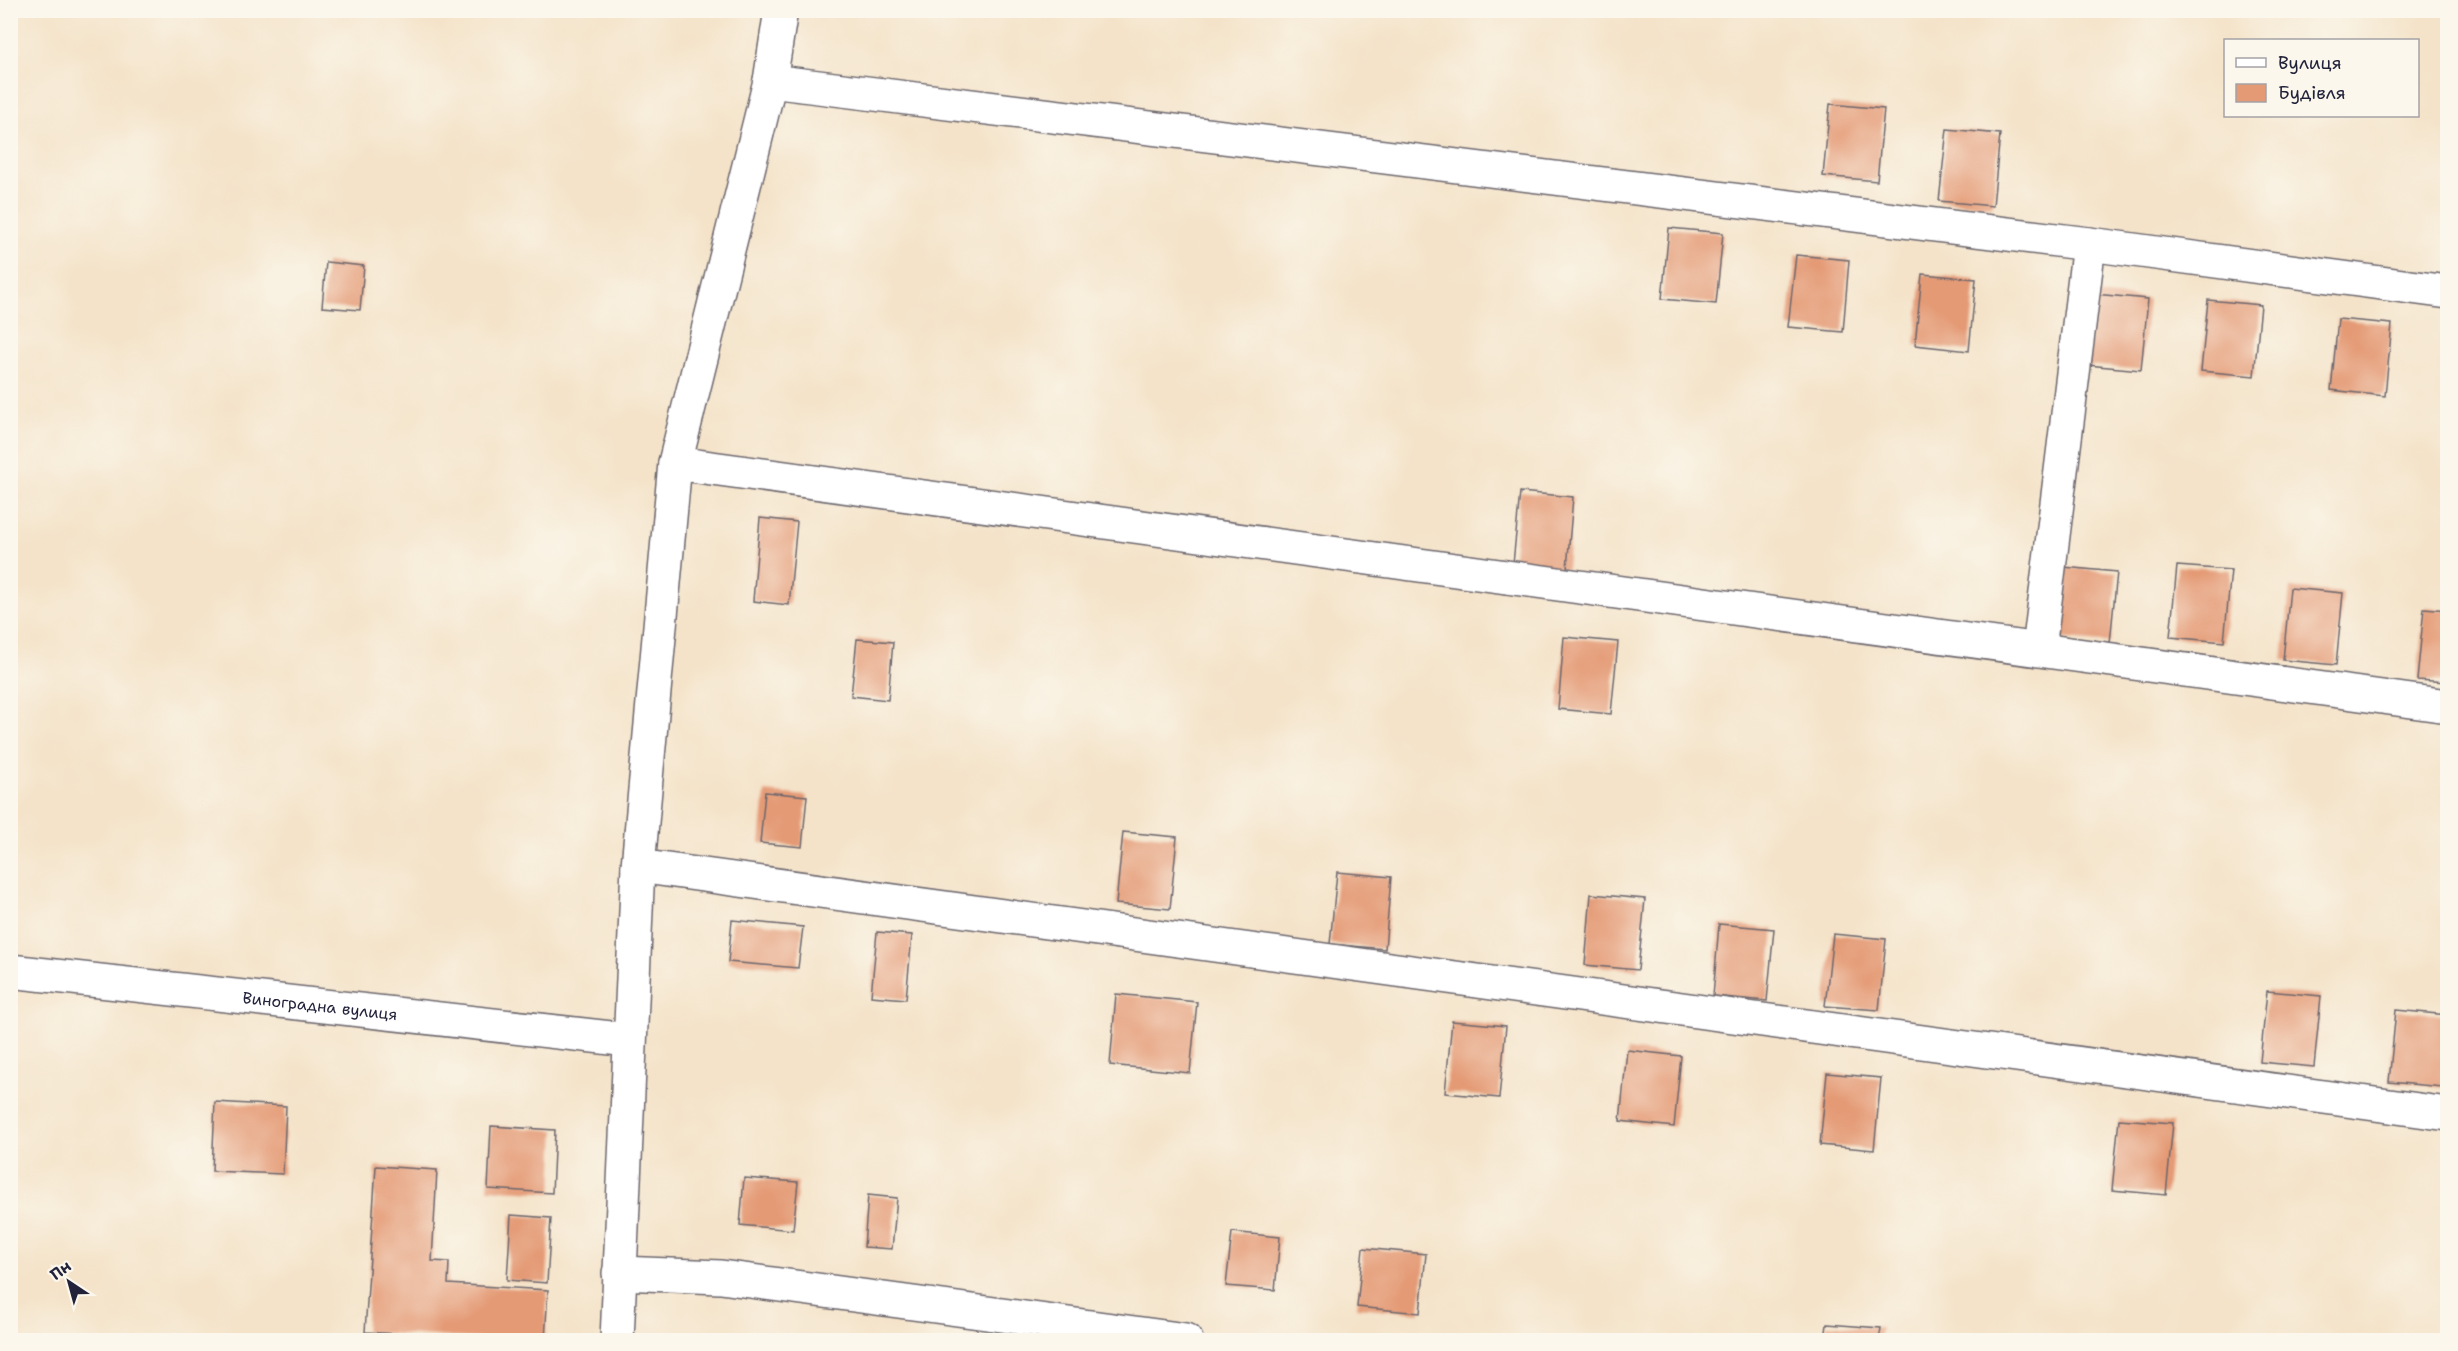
<svg xmlns="http://www.w3.org/2000/svg" width="2458" height="1351" viewBox="0 0 2458 1351" font-family="'Shantell Sans',sans-serif">
  <style>
    .building { fill: #e49a74 }
    .lines { fill: none; stroke-linecap: round; stroke-linejoin: round }
    .street-casing { stroke: #6c666d; stroke-width: 36 }
    .street { stroke: #fff; stroke-width: 33 }
    .labels { text-anchor: middle; stroke-width: 6; stroke-linejoin: round; paint-order: stroke }
    .street-label { font-size: 16px; fill: #22223b; stroke: #fbf7ec }
  </style>
  <rect width="100%" height="100%" fill="#fbf7ec"/>
  <filter id="ink" filterUnits="userSpaceOnUse"><feTurbulence type="fractalNoise" baseFrequency=".0167" numOctaves="2"/><feDisplacementMap in="SourceGraphic" scale="12" xChannelSelector="R" yChannelSelector="G"/><feConvolveMatrix kernelMatrix="1 2 1 2 8 2 1 2 1" color-interpolation-filters="sRGB"/></filter>
  <filter id="wash" filterUnits="userSpaceOnUse"><feTurbulence type="fractalNoise" baseFrequency=".008" numOctaves="4" result="noise"/><feDisplacementMap in="SourceGraphic" scale="24" xChannelSelector="R" yChannelSelector="G"/><feGaussianBlur stdDeviation="1.35" result="paint"/><feColorMatrix in="noise" values="0 0 0 0 0 0 0 0 0 0 0 0 0 0 0 0 0 1.4 0 .05"/><feComposite in="paint" operator="in"/></filter>
  <g filter="url(#wash)">
    <rect width="100%" height="100%" fill="#f4e3c9"/>
    <g id="blocks">
      <!-- building -->
      <path class="building" d="M1830,104L1884,109L1877,181L1823,176Z
        M1947,129L2000,134L1993,206L1939,201Z
        M1669,228L1723,233L1716,304L1662,299Z
        M1796,255L1849,260L1843,332L1788,327Z
        M326,262L364,266L360,310L322,307Z
        M1922,274L1976,279L1969,351L1915,345Z
        M2094,294L2148,299L2141,370L2087,365Z
        M2208,300L2261,305L2254,376L2201,371Z
        M2338,319L2392,324L2385,396L2331,390Z
        M1520,492L1573,497L1567,569L1513,564Z
        M760,518L797,522L789,605L753,601Z
        M2177,566L2231,570L2224,642L2170,637Z
        M2063,567L2117,572L2110,643L2056,638Z
        M2290,588L2343,593L2336,665L2283,660Z
        M2424,608L2448,610V682L2417,680Z
        M1564,637L1618,642L1611,714L1558,709Z
        M857,639L893,642L888,700L851,696Z
        M765,792L807,796L802,847L760,843Z
        M1123,832L1177,837L1170,909L1116,904Z
        M1337,872L1391,877L1385,949L1330,944Z
        M1591,894L1645,899L1638,970L1585,965Z
        M732,920L803,927L798,968L728,962Z
        M1719,924L1774,929L1767,1001L1713,996Z
        M877,932L912,935L906,999L871,996Z
        M1833,934L1886,939L1879,1010L1825,1006Z
        M2267,991L2321,996L2314,1067L2260,1062Z
        M1116,994L1197,1002L1190,1073L1110,1065Z
        M2396,1010L2448,1015L2443,1087L2389,1082Z
        M1452,1021L1506,1026L1499,1098L1445,1093Z
        M1627,1050L1681,1056L1674,1127L1620,1121Z
        M1827,1073L1881,1078L1874,1150L1820,1145Z
        M215,1102L286,1106L283,1174L212,1171Z
        M2119,1119L2173,1123L2166,1195L2112,1190Z
        M491,1126L555,1130L552,1193L488,1189Z
        M376,1166L437,1170L432,1261L449,1262L448,1284L548,1290L545,1340H499L365,1332Z
        M744,1178L798,1182L793,1230L740,1225Z
        M868,1195L897,1198L892,1249L864,1247Z
        M511,1215L551,1218L547,1283L507,1280Z
        M1232,1232L1280,1237L1275,1290L1226,1286Z
        M1363,1248L1426,1254L1420,1313L1357,1307Z
        M1827,1324L1881,1328L1879,1340H1825Z"/>
    </g>
  </g>
  <g filter="url(#ink)">
    <use href="#blocks" fill-opacity="0" stroke="#6c666d" stroke-width="1.5"/>
    <g class="lines">
      <!-- street casing -->
      <g class="street-casing">
        <g id="street">
          <path d="M770,81L2089,244L2448,292"/>
          <path d="M675,463L2448,706"/>
          <path d="M2039,649L2089,244"/>
          <path d="M638,866L2448,1114"/>
          <path id="s1" d="M10,971L629,1040"/>
          <path d="M619,1273L721,1277L1186,1340"/>
          <path d="M617,1340L638,866L675,463L770,81L781,10"/>
        </g>
      </g>
      <!-- street -->
      <use href="#street" class="street"/>
    </g>
  </g>
  <g class="labels">
    <!-- street labels -->
    <g class="street-label">
      <text dy="6" stroke="none"><textPath href="#s1" startOffset="312">Виноградна вулиця</textPath></text>
    </g>
  </g>
  <!-- margin -->
  <rect width="2458" height="1351" fill="none" stroke="#fbf7ec" stroke-width="36"/>
  <!-- legend -->
  <rect x="2224" y="39" width="195" height="78" fill="#fbf7ec" stroke="#a4a2a5" stroke-width="1.5"/>
  <rect x="2236" y="58" width="30" height="9" fill="#ffffff" stroke="#a4a2a5" stroke-width="1.5"/>
  <text x="2278" y="69" font-size="18" fill="#22223b">Вулиця</text>
  <rect x="2236" y="84" width="30" height="18" fill="#e49a74" stroke="#a4a2a5" stroke-width="1.5"/>
  <text x="2278" y="99" font-size="18" fill="#22223b">Будівля</text>
  <!-- north arrow -->
  <g transform="translate(69 1282) rotate(324)" stroke="#fbf7ec" stroke-width="4.5" paint-order="stroke">
  <path d="M0-4.5L10 22L0 15L-10 22Z" fill="#22223b"/>
  <text y="-9" font-size="16" font-weight="bold" text-anchor="middle" fill="#22223b">Пн</text>
  </g>
</svg>
